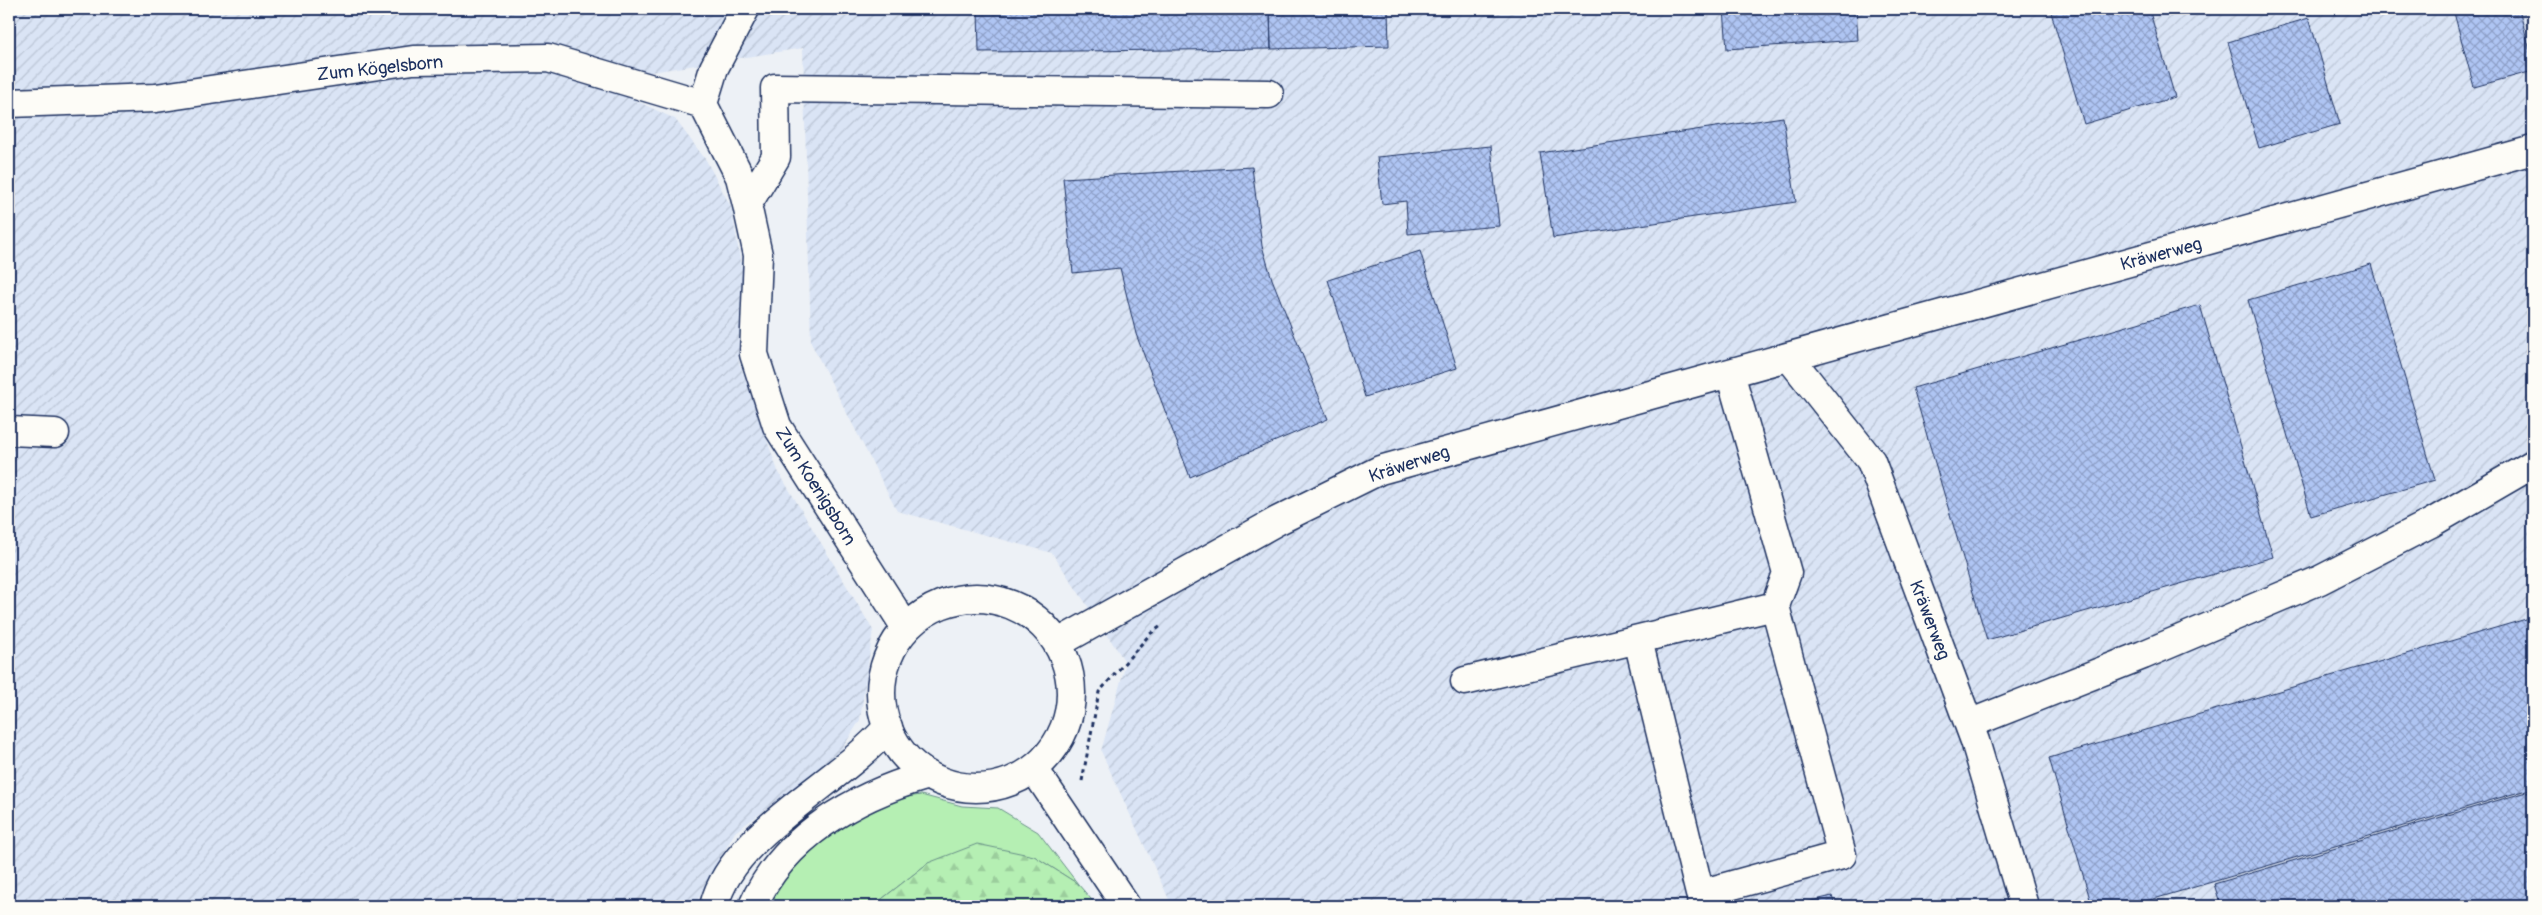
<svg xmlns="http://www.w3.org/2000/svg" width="2542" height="915" viewBox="0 0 2542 915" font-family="Pangolin,sans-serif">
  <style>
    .industrial { fill: url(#industrial-furrows) }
    .grass { fill: #b5efb3; stroke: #688f88 }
    .forest { fill: url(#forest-firs); stroke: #688f88 }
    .building { fill: url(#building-cross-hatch); stroke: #1b2f5e }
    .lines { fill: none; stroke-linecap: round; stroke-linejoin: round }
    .minor-casing { stroke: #1b2f5e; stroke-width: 31 }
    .major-casing { stroke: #1b2f5e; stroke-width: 31 }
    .path { stroke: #1b2f5e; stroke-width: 3; stroke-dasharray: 4 4; stroke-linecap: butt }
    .minor { stroke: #fdfcf7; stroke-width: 28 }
    .major { stroke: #fdfcf7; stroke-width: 28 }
    .labels { text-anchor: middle; stroke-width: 4.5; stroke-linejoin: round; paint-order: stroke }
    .street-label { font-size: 18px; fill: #1b2f5e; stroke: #fdfcf7 }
  </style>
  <defs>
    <pattern id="industrial-furrows" width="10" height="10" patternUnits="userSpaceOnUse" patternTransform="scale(1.25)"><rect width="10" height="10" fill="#dae4f5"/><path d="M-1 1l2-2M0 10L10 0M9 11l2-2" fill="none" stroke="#bac4d4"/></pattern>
    <pattern id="forest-firs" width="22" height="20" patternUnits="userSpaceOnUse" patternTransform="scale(1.25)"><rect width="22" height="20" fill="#b5efb3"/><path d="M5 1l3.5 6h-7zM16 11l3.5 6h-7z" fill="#9bcd9c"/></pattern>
    <pattern id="building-cross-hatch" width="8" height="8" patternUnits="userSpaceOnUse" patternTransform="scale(1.25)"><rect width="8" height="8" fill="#afc5f3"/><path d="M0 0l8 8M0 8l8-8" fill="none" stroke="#8ea0c8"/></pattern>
  </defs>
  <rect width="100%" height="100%" fill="#edf1f6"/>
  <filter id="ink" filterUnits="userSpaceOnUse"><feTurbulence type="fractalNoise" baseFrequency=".02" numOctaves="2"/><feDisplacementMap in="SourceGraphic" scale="10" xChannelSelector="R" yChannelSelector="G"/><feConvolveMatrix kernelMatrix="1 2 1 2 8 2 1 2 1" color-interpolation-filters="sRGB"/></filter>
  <g filter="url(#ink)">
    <!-- industrial -->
    <path class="industrial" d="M9,9H2533V906H1172L1101,751L1126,663L1052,553L897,511L811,343L803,48L594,81L675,119L706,160L731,207L742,269L738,359L778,471L873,630L860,720L837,757L735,832L694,906H9Z"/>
    <!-- grass -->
    <path class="grass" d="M921,795L962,806L998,808L1038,832L1078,884L1034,856L928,863L873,906H761L789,862L837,821L884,800Z"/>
    <!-- forest -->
    <path class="forest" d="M977,844L1034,856L1078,884L1097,906H873L928,863Z"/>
    <!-- building -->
    <path class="building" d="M978,9H1270L1271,49L979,52Z
      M1270,9H1388L1389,46L1271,49Z
      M1724,9H1856L1858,40L1727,49Z
      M2050,9H2149L2175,97L2084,124Z
      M2453,9H2519L2533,62V71L2474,87Z
      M2309,18L2340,124L2259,148L2228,42Z
      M1783,117L1796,202L1553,238L1540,153Z
      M1491,146L1499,226L1408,234L1406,201L1382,204L1377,157Z
      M1252,167L1262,246L1272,279L1328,419L1190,477L1136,334L1120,268L1073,273L1063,178Z
      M1420,251L1457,368L1365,397L1328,280Z
      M2371,264L2435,480L2311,516L2248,300Z
      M2200,305L2273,557L1987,640L1913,388Z
      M2533,617V788L2130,906H2092L2049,758Z
      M2533,790V906H2221L2214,884Z
      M1832,896L1835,906H1791Z"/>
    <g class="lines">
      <!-- minor casing -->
      <g class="minor-casing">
        <path id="minor" d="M9,103L156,98L413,60L548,58L703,104
          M703,104L740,177L747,205L758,255L754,354L777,426L906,628
          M703,104L714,68L745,9
          M747,205L776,157L775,88L1269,94
          M1789,357L1871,461L1975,741L2024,906
          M9,431L55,433
          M881 693a95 95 0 1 1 190 0a95 95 0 1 1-190 0Z
          M1638,640L1700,894L1842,855L1775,606
          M1058,643L1277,521L1380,470L2533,150
          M1465,681L1775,606L1787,573L1730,373
          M1969,724L2143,655L2320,580L2431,523L2533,464
          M1034,769L1126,906"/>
      </g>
      <!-- major casing -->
      <g class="major-casing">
        <path id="major" d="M714,906C732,832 839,784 888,727
          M753,906C783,837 855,796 925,776"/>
      </g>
      <!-- path -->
      <path class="path" d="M1082,781L1099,692L1150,634L1161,626"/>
      <!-- minor -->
      <use href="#minor" class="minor"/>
      <!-- major -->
      <use href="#major" class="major"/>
    </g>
  </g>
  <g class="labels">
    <!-- street labels -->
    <g class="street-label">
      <text transform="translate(380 68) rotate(-6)" y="6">Zum Kögelsborn</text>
      <text transform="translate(2161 254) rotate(-15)" y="6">Kräwerweg</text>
      <text transform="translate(1409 464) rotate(-18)" y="6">Kräwerweg</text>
      <text transform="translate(816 486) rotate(58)" y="6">Zum Koenigsborn</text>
      <text transform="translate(1930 620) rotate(69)" y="6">Kräwerweg</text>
    </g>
  </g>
  <!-- margin -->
  <rect width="2542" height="915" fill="none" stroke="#fdfcf7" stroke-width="30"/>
  <rect x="15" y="15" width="2512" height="885" fill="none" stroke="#1b2f5e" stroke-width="2" filter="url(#ink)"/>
</svg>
